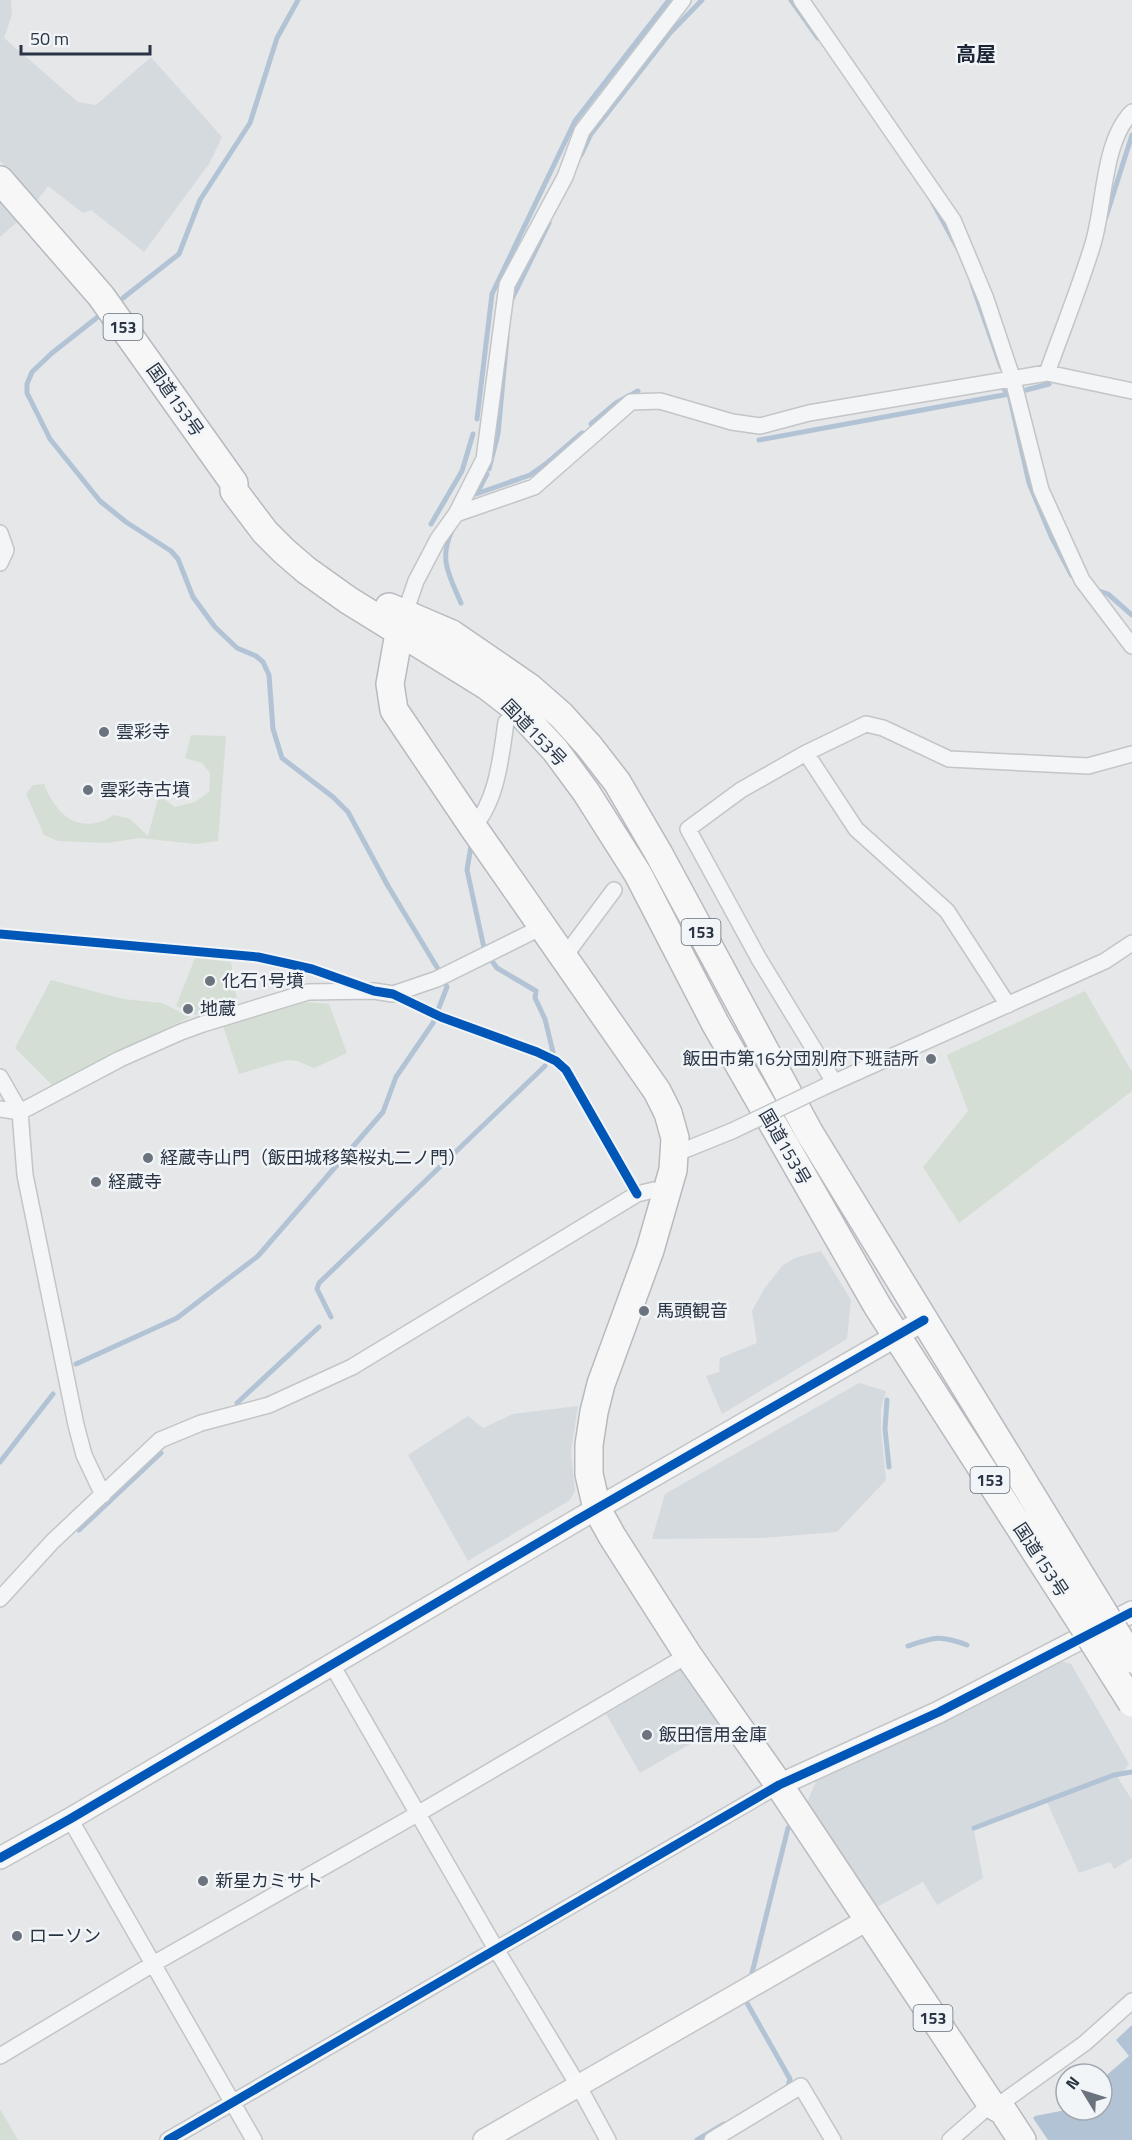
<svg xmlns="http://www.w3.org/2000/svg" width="1132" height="2140" viewBox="0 0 1132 2140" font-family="'Titillium Web','Noto Sans JP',sans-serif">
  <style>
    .built { fill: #d5dadf }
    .green { fill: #d5ded4 }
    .water { fill: #b2c3d5 }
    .pier { fill: #e5e7e9 }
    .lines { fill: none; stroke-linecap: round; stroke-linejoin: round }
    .stream { stroke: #b2c3d5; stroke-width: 5 }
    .street-casing { stroke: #c3c5c7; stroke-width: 18 }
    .secondary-casing { stroke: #c3c5c7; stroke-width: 24 }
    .highway-casing { stroke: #b7babe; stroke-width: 30 }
    .street { stroke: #f4f5f6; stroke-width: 15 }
    .secondary { stroke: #f7f7f8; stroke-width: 21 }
    .highway { stroke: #f7f7f8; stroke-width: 27 }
    .street-bridge-casing { stroke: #c3c5c7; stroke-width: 18; stroke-linecap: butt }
    .highway-bridge-casing { stroke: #b7babe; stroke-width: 30; stroke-linecap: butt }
    .street-bridge { stroke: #f4f5f6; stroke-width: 15 }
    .highway-bridge { stroke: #f7f7f8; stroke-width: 27 }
    .cycleway-casing { stroke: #f2f5f8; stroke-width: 13 }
    .cycleway { stroke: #0057b8; stroke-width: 9 }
    .poi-dot { fill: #6b737e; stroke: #f2f5f8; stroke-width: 2 }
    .labels { text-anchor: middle; stroke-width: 5; stroke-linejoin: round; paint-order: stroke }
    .shield { fill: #f2f5f8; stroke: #656e7a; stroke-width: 1.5 }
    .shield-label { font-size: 16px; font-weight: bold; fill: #293444 }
    .street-label { font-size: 18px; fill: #293444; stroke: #f2f5f8 }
    .poi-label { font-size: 18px; fill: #293444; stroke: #f2f5f8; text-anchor: start }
    .neighbourhood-label { font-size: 20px; font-weight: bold; fill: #1c2535; stroke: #f2f5f8 }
  </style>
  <rect width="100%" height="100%" fill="#e5e7e9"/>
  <!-- built -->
  <path class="built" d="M0,0H11L12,15L4,38L78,102L96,105L151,57L222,137L209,164L144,252L91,210L83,213L48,186L37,201L0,161Z
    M0,192L23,217L0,237Z
    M821,1251L851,1300L847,1339L722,1414L706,1376L719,1372L720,1358L757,1343L752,1311L764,1289L783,1265L795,1258Z
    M859,1383L886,1391L881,1409V1430L886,1480L837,1532L762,1538L652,1539L665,1494Z
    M578,1406L571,1450L575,1491L570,1500L468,1561L408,1455L468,1416L483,1428L513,1414Z
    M1060,1661L1071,1664L1129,1764L1118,1778L1132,1800V1858L1114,1869L1110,1862L1079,1873L1046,1800L974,1831L983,1878L937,1905L923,1882L875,1908L806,1805L816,1781L947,1719Z
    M681,1669L690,1671L724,1724L640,1773L606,1714Z"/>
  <!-- green -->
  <path class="green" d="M191,735L226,736L218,841L195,844L140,838L107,843L58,841L44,835L26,794L33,785L44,784C57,817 81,836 114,815L130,819L148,836L159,795L175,807L195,802L209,792L210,773L202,763L185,758Z
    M195,958L231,962L237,1001L196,1015L176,1006Z
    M51,980L123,999L162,1003L190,1017L52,1085L15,1048Z
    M1085,991L1132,1072V1091L959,1223L923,1167L968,1111L947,1055Z
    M306,1002L329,1004L347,1053L314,1068L297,1061L286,1060L239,1074L223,1026Z
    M0,2109L18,2140H0Z"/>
  <!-- water -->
  <path class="water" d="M1132,2025V2140H1011L1035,2116L1066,2110H1102V2079L1129,2056L1116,2040Z"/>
  <!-- pier -->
  <path class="pier" d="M1031,2115L1048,2140H1008L1009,2138Z"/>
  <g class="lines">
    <!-- stream -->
    <path class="stream" d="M791,0L818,38
      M581,155L591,134L670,33L702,0
      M933,203L957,247
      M1106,217L1132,135
      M972,284L1001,367
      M123,298L179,254L200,200L250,123L277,38L298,0
      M511,301L549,223
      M1003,388L1009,394L1029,483L1051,536L1072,576
      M1026,390L1049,384
      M477,419L492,294L575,121L669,0
      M591,424L616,403L638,391
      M759,440L1009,394
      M489,469L498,434L507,337
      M477,493L487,474
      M476,494L530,475L547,463L582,433
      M431,524L462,471L473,434
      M452,531C438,559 450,577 461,603
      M1099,591L1108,594L1132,615
      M471,846L467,870L484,948
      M492,961L497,968L536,991L535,998L545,1019L553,1052
      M331,1317L317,1289L319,1283L545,1066
      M76,1364L177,1318L258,1256L383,1112L396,1077L433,1023L447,987L438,969L388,886L348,812L333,797L282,758L273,729L269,675L263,662L256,656L237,648L215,627L193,597L178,559L171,551L126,522L100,501L50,439L27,393V384L32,372L52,353L99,316
      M887,1400L885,1429L889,1467
      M237,1403L319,1327
      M0,1462L53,1394
      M79,1530L161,1453
      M908,1646C935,1637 940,1635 967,1645
      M974,1828L1114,1775L1132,1772
      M752,1973L788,1828
      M747,2003L790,2079L788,2086L784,2089
      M697,2140L724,2124"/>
    <!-- street casing -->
    <g class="street-casing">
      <path id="street" d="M801,0L953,220L986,299L1013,380L1041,490L1082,580L1132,646
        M1047,373C1062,331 1079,289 1092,247C1105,208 1102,142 1132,112
        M456,514L534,487L631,402L660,401L732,422L760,426L809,413L1047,373L1132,391
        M0,533L6,550L0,563
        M405,613L416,581L438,539L456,514L484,459L507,285L565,177L582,131L683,0
        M806,753L856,829L947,911L1008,1005
        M473,827C497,801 501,757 506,722
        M564,957L614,890
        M0,1077L20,1112L25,1175L76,1425L84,1455L103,1495
        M834,1082L759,959L688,829L741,790L806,753L866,724L883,728L949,759L1088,766L1132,754
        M826,1086L1105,961L1132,943
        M0,1109L20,1112L120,1059L181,1032L203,1024L308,992L374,991L393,994L437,979L542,927
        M675,1154L732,1131
        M0,1599L52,1542L160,1440L201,1423L269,1405L352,1367L637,1194L654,1190L667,1195
        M332,1665L496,1949L578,2085L608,2140
        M70,1819L254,2140
        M0,2056L153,1964L419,1813L688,1655
        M168,2140L779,1785
        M712,2140L801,2086L833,2140
        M950,2140L991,2104L1004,2101L1085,2043L1132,2001"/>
    </g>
    <!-- secondary casing -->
    <g class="secondary-casing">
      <path id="secondary" d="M779,1785L939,1712L1132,1612
        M0,1858L70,1819L577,1520L924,1320
        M484,2140L867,1920"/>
    </g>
    <!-- highway casing -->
    <g class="highway-casing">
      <path id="highway" d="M0,180L101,296L234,483V491L265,532L284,551L306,570L348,600L487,686L518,710L555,750L586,792L638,874L715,1023L878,1307L1082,1624
        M389,607L452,634L529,687L561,715L589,746L617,782L659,854L809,1132L1102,1610
        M405,613L399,633L390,684L394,710L473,827L657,1091L668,1113L675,1138L673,1170L650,1250L601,1384L594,1412L589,1445V1474L597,1509L612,1536L688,1655L779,1785L991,2104L1003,2111L1022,2140"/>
    </g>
    <!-- street -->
    <use href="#street" class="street"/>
    <!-- secondary -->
    <use href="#secondary" class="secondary"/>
    <!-- highway -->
    <use href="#highway" class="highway"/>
    <!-- street-bridge casing -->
    <g class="street-bridge-casing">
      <path id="street-bridge" d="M732,1131L826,1086"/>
    </g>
    <!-- highway-bridge casing -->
    <g class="highway-bridge-casing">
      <path id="highway-bridge" d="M1102,1610L1132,1659
        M1082,1624L1132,1703"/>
    </g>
    <!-- street-bridge -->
    <use href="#street-bridge" class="street-bridge"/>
    <!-- highway-bridge -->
    <use href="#highway-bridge" class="highway-bridge"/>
    <!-- cycleway casing -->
    <g class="cycleway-casing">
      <path id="cycleway" d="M0,934L258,957L312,969L374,991L393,994L441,1017L537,1052L556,1061L566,1070L637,1194
        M0,1858L70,1819L577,1520L924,1320
        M168,2140L779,1785L939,1712L1132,1612"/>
    </g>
    <!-- cycleway -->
    <use href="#cycleway" class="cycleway"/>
  </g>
  <!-- markers -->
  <g class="poi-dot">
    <circle cx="104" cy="732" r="6"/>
    <circle cx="88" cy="790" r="6"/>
    <circle cx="210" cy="981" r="6"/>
    <circle cx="188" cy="1009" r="6"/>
    <circle cx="931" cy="1059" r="6"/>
    <circle cx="148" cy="1158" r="6"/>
    <circle cx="96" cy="1182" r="6"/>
    <circle cx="644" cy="1311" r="6"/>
    <circle cx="647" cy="1735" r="6"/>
    <circle cx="203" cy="1881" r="6"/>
    <circle cx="17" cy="1936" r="6"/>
  </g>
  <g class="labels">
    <!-- shield labels -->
    <g class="shield">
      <rect x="103.5" y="314" width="39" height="26" rx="4.5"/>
      <rect x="681.5" y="919" width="39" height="26" rx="4.5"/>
      <rect x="970.5" y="1467" width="39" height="26" rx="4.5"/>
      <rect x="913.5" y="2005" width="39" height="26" rx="4.5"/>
    </g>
    <g class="shield-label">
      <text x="123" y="333">153</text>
      <text x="701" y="938">153</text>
      <text x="990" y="1486">153</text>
      <text x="933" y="2024">153</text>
    </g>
    <!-- street labels -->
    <g class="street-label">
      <text transform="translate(175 400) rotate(55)" y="6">国道153号</text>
      <text transform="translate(534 733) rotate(46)" y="6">国道153号</text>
      <text transform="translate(785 1147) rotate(60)" y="6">国道153号</text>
      <text transform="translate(1041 1560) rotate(57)" y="6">国道153号</text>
    </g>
    <!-- poi labels -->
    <g class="poi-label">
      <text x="116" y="738">雲彩寺</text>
      <text x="100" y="796">雲彩寺古墳</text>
      <text x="222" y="987">化石1号墳</text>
      <text x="200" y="1015">地蔵</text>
      <text x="919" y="1065" text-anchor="end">飯田市第16分団別府下班詰所</text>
      <text x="160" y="1164">経蔵寺山門（飯田城移築桜丸二ノ門）</text>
      <text x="108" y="1188">経蔵寺</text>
      <text x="656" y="1317">馬頭観音</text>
      <text x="659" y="1741">飯田信用金庫</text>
      <text x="215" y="1887">新星カミサト</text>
      <text x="29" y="1942">ローソン</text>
    </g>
    <!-- neighbourhood labels -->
    <g class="neighbourhood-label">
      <text x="976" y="61">高屋</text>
    </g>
  </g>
  <!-- north arrow -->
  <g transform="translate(1084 2092) rotate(308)"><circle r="28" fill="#f2f5f8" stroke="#a2a8b0" stroke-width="1.5"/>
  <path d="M0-4.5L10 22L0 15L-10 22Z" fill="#6b737e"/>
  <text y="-9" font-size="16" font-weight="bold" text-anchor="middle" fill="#293444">N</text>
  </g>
  <!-- scale -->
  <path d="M21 45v9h129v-9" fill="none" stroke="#293444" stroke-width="3"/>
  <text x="30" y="45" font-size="18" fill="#293444" stroke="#f2f5f8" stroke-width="4.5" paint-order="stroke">50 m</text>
</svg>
